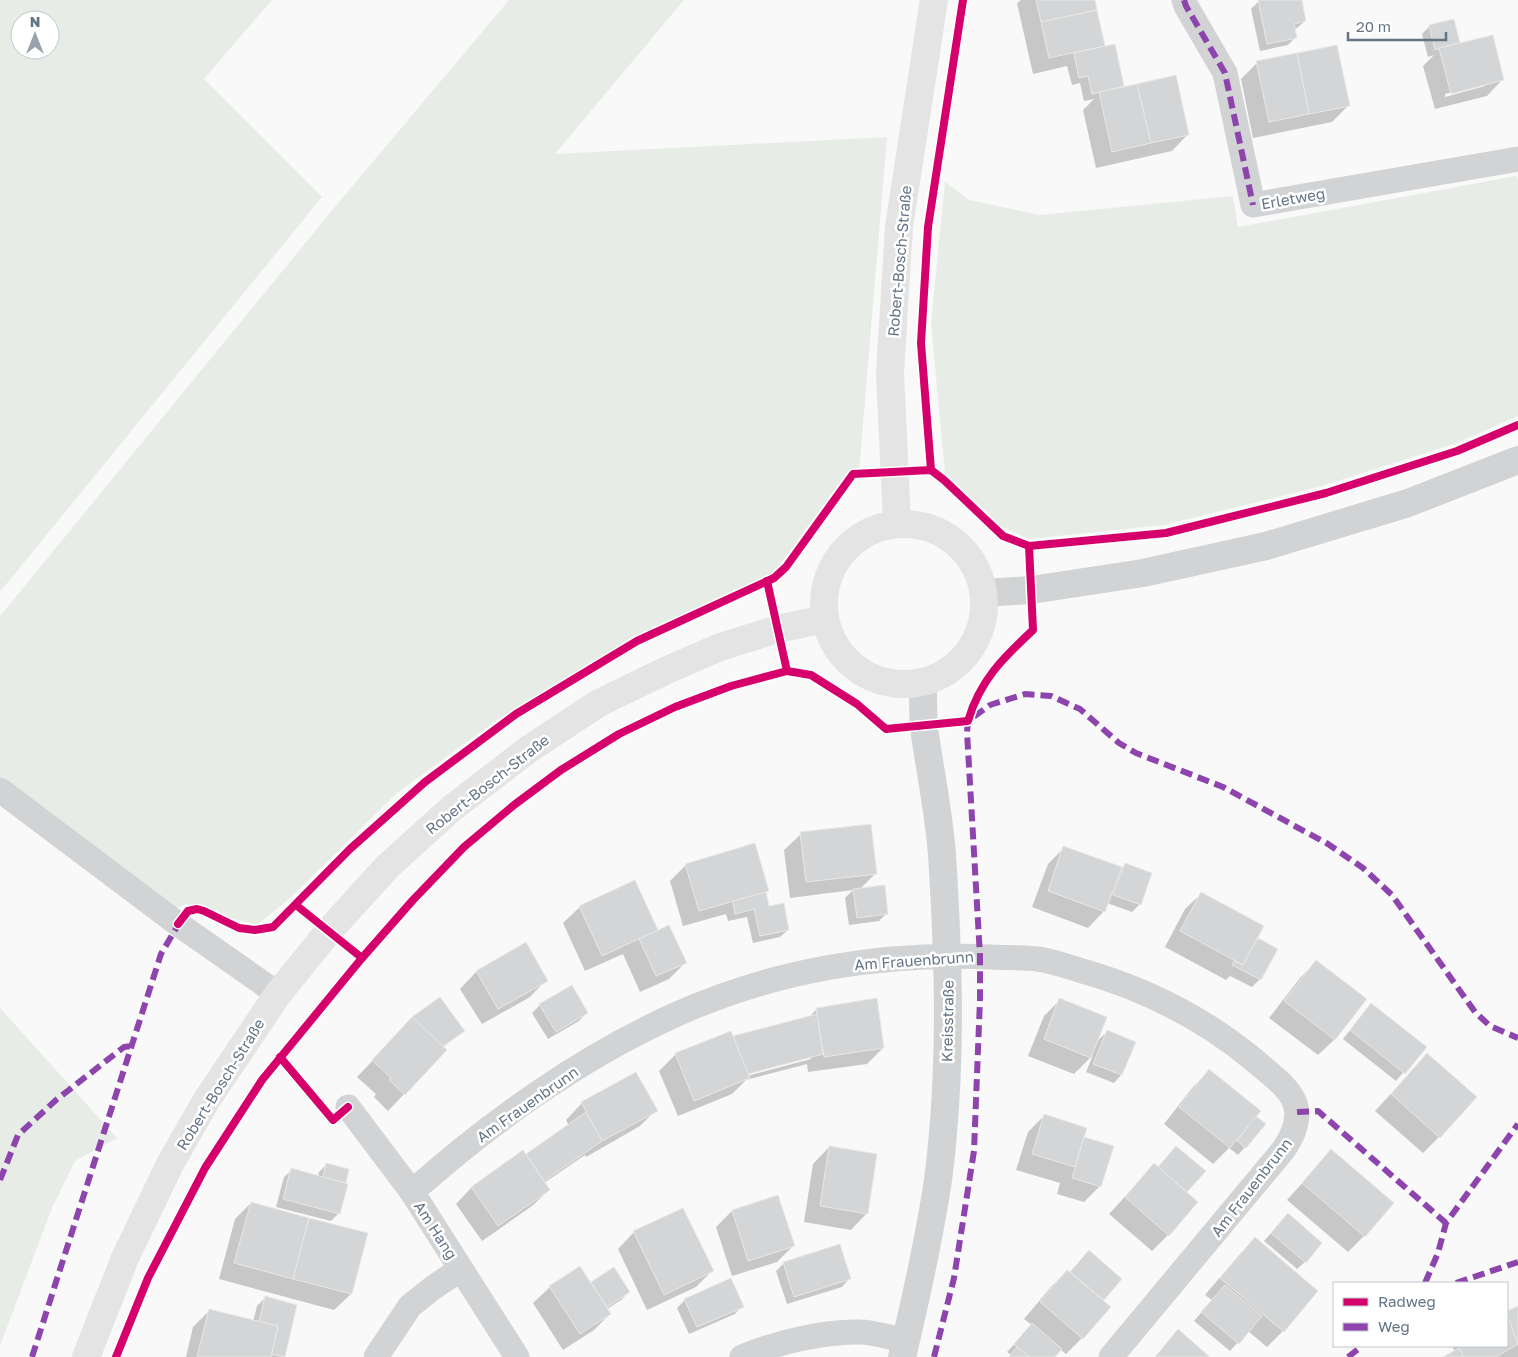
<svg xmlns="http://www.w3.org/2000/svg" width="1518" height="1357" font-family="'Golos Text',sans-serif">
<rect width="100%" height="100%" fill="#f9f9f9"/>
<!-- green -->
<g fill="#e8ece7" fill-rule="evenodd">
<path d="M0 0H272L204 79 322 197 0 592ZM20 20H50V50H20Z"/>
<polygon points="509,0 684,0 555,154 887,137 859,472 846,474 768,581 597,661 497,720 397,793 290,898 257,925 225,917 186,904 167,912 0,785 0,616 334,208"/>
<polygon points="1516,176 1518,180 1518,416 1457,443 1319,487 1164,525 1029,539 1002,527 945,473 931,323 945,182 969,200 1040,215 1233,196 1238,227"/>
<polygon points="0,1008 117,1138 75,1161 52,1208 0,1346"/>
</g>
<!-- shadow -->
<g fill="#0003" fill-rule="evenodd">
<polygon points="1021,0 1093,0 1104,47 1123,86 1120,89 1188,134 1172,151 1096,168 1083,110 1094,99 1084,101 1080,83 1072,85 1067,66 1033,74 1017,3"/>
<polygon points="1264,0 1301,0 1305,21 1297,28 1294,29 1296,37 1288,45 1260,51 1251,9 1259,1"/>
<path d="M1430 26 1459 43 1503 79 1487 96 1435 109 1423 66 1434 55 1428 57 1422 34ZM1485 83V86L1445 97V94Z"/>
<polygon points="1257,63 1348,106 1332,122 1253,138 1241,79"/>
<polygon points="801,834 876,873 860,889 887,913 879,921 849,925 845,898 853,890 790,898 784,850"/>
<polygon points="1064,848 1121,869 1125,865 1140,904 1132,912 1107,903 1104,911 1088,928 1032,907 1048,864"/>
<polygon points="686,865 768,890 765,893 768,908 788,930 780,937 753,943 747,917 728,921 726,914 683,926 670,881"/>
<polygon points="634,882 657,932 685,963 669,979 640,992 623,954 585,971 563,923 580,907"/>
<polygon points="1202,893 1254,944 1258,940 1260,979 1252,987 1230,976 1226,980 1165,947 1185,909"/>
<polygon points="525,944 546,980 530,997 482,1024 460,989 476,972"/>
<polygon points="1316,962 1335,1039 1318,1055 1269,1018 1300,978"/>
<polygon points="440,999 464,1031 443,1047 446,1050 388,1111 374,1097 376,1094 357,1077 413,1018"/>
<polygon points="1060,1000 1096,1042 1107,1032 1121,1075 1114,1083 1086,1072 1093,1055 1074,1074 1028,1056 1044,1016"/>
<polygon points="1371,1004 1425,1047 1396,1081 1343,1039"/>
<polygon points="540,1005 586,1013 579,1021 548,1039 532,1013"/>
<path d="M817 1009 883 1048 867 1064 808 1072 807 1064 746 1080 732 1094 678 1116 659 1071 676 1054 730 1032 732 1038 808 1018ZM810 1057 811 1059 747 1076V1073Z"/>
<polygon points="1427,1055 1439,1137 1423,1153 1375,1111"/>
<polygon points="1209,1071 1254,1117 1245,1147 1238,1155 1229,1148 1213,1164 1164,1124 1193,1087"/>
<polygon points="636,1073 656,1110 640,1126 586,1157 585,1155 544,1183 549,1190 532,1206 482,1241 456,1204 472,1187 525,1156 569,1126 566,1120 582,1103"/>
<polygon points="1044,1116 1083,1138 1100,1186 1084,1202 1057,1194 1060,1183 1016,1170 1028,1132"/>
<polygon points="829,1147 867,1213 851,1230 804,1222 813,1164"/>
<polygon points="1332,1150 1364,1236 1348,1252 1287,1200"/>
<polygon points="327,1164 348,1170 339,1213 331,1221 276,1207 284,1177 292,1170 318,1177 319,1172"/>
<polygon points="1154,1165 1157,1168 1204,1172 1185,1193 1168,1235 1152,1251 1109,1214"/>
<polygon points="251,1203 366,1234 351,1294 334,1310 219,1279 235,1219"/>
<polygon points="732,1211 794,1245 777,1262 732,1276 716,1227"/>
<polygon points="1280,1223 1305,1262 1297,1269 1264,1241"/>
<polygon points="634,1232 712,1271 696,1287 647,1310 618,1249"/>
<polygon points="1255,1239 1283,1331 1267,1347 1248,1331 1230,1351 1194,1321 1212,1300 1205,1295 1239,1255"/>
<polygon points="1081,1260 1121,1279 1102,1301 1082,1338 1066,1354 1060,1349 1054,1357 1009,1357 1011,1355 1007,1352 1032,1325 1024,1319 1051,1287 1067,1271 1070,1273"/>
<polygon points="784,1263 849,1279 842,1287 787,1304 776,1271"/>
<polygon points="580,1268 590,1284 614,1269 629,1292 621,1300 607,1309 610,1314 594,1330 563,1350 533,1303 550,1287"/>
<polygon points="265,1298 296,1305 283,1357 186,1357 193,1327 209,1311 253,1322 257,1306"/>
<polygon points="685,1300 742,1306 735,1314 689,1334 677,1308"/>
<polygon points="1518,1308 1518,1357 1446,1357 1455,1352 1452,1346 1507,1346 1507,1312"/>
</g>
<!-- building -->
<g fill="#d4d5d6" stroke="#e8e8e8">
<polygon points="1036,0 1095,0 1097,10 1041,22"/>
<polygon points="1258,0 1302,0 1306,21 1294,24 1297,38 1267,44"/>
<polygon points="1097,10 1105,46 1049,58 1041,22"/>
<polygon points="1454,19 1460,43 1435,50 1429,25"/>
<polygon points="1493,35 1504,80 1451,94 1439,48"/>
<polygon points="1115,44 1124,86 1092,94 1088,76 1079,78 1074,53"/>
<polygon points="1337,45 1350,106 1309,114 1297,53"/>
<polygon points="1297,53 1309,114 1269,122 1256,61"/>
<polygon points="1176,75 1189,135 1151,143 1137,84"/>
<polygon points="1137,84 1151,143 1112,152 1099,92"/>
<polygon points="871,824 877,874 806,882 800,832"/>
<polygon points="755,843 769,891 699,911 685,864"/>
<polygon points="1063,846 1122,867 1105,912 1048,891"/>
<polygon points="1125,863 1152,873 1141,905 1113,895"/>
<polygon points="635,880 658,930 602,956 579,906"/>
<polygon points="885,885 888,914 857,918 853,889"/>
<polygon points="766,892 769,906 784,903 789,930 760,936 754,909 735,914 733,901"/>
<polygon points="1201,892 1264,926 1243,965 1180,931"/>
<polygon points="669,925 687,963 656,976 639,939"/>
<polygon points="1258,938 1278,949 1261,980 1232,965 1234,961 1243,965"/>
<polygon points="526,942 548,981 498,1009 476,971"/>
<polygon points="1316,960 1367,999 1335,1040 1284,1001"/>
<polygon points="572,985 588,1013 556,1032 539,1004"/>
<polygon points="440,997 465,1031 443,1046 412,1017"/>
<polygon points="877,998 884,1048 824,1057 816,1008"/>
<polygon points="1059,998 1107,1017 1091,1058 1044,1039"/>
<polygon points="1371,1003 1427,1047 1405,1074 1350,1030"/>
<polygon points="817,1014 823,1054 748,1074 733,1036"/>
<polygon points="412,1017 447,1050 405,1095 389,1080 391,1078 372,1060"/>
<polygon points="1107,1030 1136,1042 1122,1075 1093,1064"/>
<polygon points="731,1031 750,1078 694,1101 675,1053"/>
<polygon points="1427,1053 1477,1097 1440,1138 1391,1094"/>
<polygon points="1209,1069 1261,1111 1230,1148 1179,1107"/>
<polygon points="636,1072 658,1111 602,1141 581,1102"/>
<polygon points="586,1112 602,1141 544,1181 526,1154"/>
<polygon points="1044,1114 1087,1128 1075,1167 1032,1154"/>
<polygon points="1256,1116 1266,1124 1246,1148 1237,1141"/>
<polygon points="1084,1137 1114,1146 1101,1187 1072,1178"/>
<polygon points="829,1146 877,1154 868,1214 820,1206"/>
<polygon points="1176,1146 1206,1171 1187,1192 1158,1167"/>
<polygon points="1331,1149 1394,1203 1365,1237 1302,1183"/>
<polygon points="523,1150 550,1190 498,1226 471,1187"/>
<polygon points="326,1163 349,1169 346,1183 323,1177"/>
<polygon points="1154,1163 1198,1202 1169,1236 1125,1197"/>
<polygon points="291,1168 348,1184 340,1214 283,1199"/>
<polygon points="778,1195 795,1246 748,1261 732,1210"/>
<polygon points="251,1202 309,1218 293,1279 234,1263"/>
<polygon points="683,1208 714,1271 664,1295 633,1231"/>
<polygon points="1288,1213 1322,1243 1306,1263 1271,1233"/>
<polygon points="309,1218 368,1233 352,1294 293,1279"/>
<polygon points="1255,1237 1318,1291 1284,1332 1220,1278"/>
<polygon points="840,1244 851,1279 794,1297 783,1262"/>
<polygon points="1089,1250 1122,1279 1104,1300 1070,1272"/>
<polygon points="580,1266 611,1314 580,1334 549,1286"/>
<polygon points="614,1267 630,1292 607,1307 591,1282"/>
<polygon points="1067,1270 1111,1307 1083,1339 1040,1302"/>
<polygon points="731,1278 744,1307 697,1327 684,1299"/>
<polygon points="1225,1285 1262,1316 1239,1344 1201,1312"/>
<polygon points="265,1296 297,1305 285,1357 271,1354 278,1326 259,1322"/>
<polygon points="1518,1306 1518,1345 1507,1315 1507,1311"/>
<polygon points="209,1309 278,1326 271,1357 197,1357"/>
<polygon points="1507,1315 1518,1344 1496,1357 1464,1357 1459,1348 1462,1346 1507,1346"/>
<polygon points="1032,1323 1062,1349 1055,1357 1029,1357 1014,1344"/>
<polygon points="1178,1329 1210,1357 1155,1357"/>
<polygon points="1017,1347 1029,1357 1009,1357"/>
<polygon points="1459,1348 1464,1357 1443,1357"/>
</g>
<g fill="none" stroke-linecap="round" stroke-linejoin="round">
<!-- minor -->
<g stroke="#d2d3d4" stroke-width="25">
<polyline points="1184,0 1186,6 1225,73 1253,205 1518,159"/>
<polyline points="0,790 178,924 278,994"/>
<polyline points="348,1107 412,1192 517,1357"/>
<path d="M412 1192C488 1124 581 1057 675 1015 774 970 884 952 991 957 1007 958 1023 957 1038 959 1052 961 1066 966 1079 970 1144 988 1202 1017 1254 1060 1287 1088 1314 1104 1284 1149L1111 1357"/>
<polyline points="376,1357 410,1306 434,1287 461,1269"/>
<path d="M742 1357C775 1343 824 1331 860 1332 874 1332 891 1338 906 1341"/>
</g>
<!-- tertiary -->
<g stroke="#d2d3d4" stroke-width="28">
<polyline points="984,593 1031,590 1143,573 1266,546 1408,503 1518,460"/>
<path d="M902 1357C916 1298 929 1240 938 1180 952 1072 949 963 942 855 939 813 930 771 924 728 923 713 923 698 923 683"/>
</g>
<!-- secondary -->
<g stroke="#e4e4e5" stroke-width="28">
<polyline points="897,523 890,373 899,227 934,0"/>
<circle cx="904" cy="604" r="80"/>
<polyline points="86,1357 125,1258 170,1164 206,1101 278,994 328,932 387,867 451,809 529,749 599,703 667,670 720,647 778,629 824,619"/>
</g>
<!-- quiet -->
<g stroke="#8e44ad" stroke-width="6" stroke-dasharray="12 6" stroke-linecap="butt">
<polyline points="1184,0 1186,6 1225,73 1253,205"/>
<polyline points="1297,1112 1318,1111 1446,1223"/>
<polyline points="0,1180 18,1135 56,1100 124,1047 131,1046"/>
<polyline points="1425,1283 1438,1253 1446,1223 1518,1124"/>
<polyline points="1456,1283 1518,1262"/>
<polyline points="32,1357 161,954 181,920"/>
<polyline points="934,1357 954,1278 974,1151 980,999 980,956 967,732 968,721 990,705 1025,694 1051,696 1080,709 1119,743 1136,753 1223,787 1328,844 1363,868 1392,895 1475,1012 1490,1026 1518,1038"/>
<polyline points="1348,1357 1362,1346"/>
</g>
<!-- cycleway casing -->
<g stroke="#fff" stroke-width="11">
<g id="cycleway">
<polyline points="931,470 921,343 928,227 963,0"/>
<polyline points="1029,546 1166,533 1326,493 1457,451 1518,425"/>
<polyline points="767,581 787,671"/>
<polyline points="296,905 362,958"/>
<polyline points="280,1057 333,1120 348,1107"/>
<path d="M116 1357 148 1278 205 1168 262 1080 362 958 413 900 464 847 514 805 561 770 619 734 675 707 731 686 787 671 811 675 857 704 886 729 968 721C980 680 1003 658 1033 630L1029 546 1003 536 944 480 931 470 853 474 786 567 774 578 637 641 516 714 425 782 350 849 273 927 255 930 239 928 204 911 197 909 188 911 178 924"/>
</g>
</g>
<!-- cycleway -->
<use href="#cycleway" stroke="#d6006c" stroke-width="8"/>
</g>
<g text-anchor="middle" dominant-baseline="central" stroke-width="5" stroke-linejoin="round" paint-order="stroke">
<!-- street labels -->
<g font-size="15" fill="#637485" stroke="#fff">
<text transform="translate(1293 198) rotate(-10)">Erletweg</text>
<text transform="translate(899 261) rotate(-85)">Robert-Bosch-Straße</text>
<text transform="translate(487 784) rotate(-38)">Robert-Bosch-Straße</text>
<text transform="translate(914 960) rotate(-4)">Am Frauenbrunn</text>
<text transform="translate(947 1021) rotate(-89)">Kreisstraße</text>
<text transform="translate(220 1084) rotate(-58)">Robert-Bosch-Straße</text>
<text transform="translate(527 1104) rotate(-35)">Am Frauenbrunn</text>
<text transform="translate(1251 1187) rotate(-52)">Am Frauenbrunn</text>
<text transform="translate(436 1230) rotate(57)">Am Hang</text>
</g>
</g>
<!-- legend -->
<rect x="1333" y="1282" width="175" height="65" fill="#ffffff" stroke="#c1c7ce"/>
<rect x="1343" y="1298" width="25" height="8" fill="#d6006c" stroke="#c1c7ce"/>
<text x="1378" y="1307" font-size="15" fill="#637485">Radweg</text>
<rect x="1343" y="1323" width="25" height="8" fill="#8e44ad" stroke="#c1c7ce"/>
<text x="1378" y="1332" font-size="15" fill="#637485">Weg</text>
<!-- north arrow -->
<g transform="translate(35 35)"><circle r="24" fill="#ffffff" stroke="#c1c7ce"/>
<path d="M0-4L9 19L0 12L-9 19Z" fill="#98a3ae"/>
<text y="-8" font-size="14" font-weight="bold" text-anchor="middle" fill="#637485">N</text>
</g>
<!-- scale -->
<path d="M1348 32v8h98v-8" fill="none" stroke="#637485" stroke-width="2.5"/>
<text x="1356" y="32" font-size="15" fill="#637485" stroke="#ffffff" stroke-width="4" paint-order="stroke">20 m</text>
</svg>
